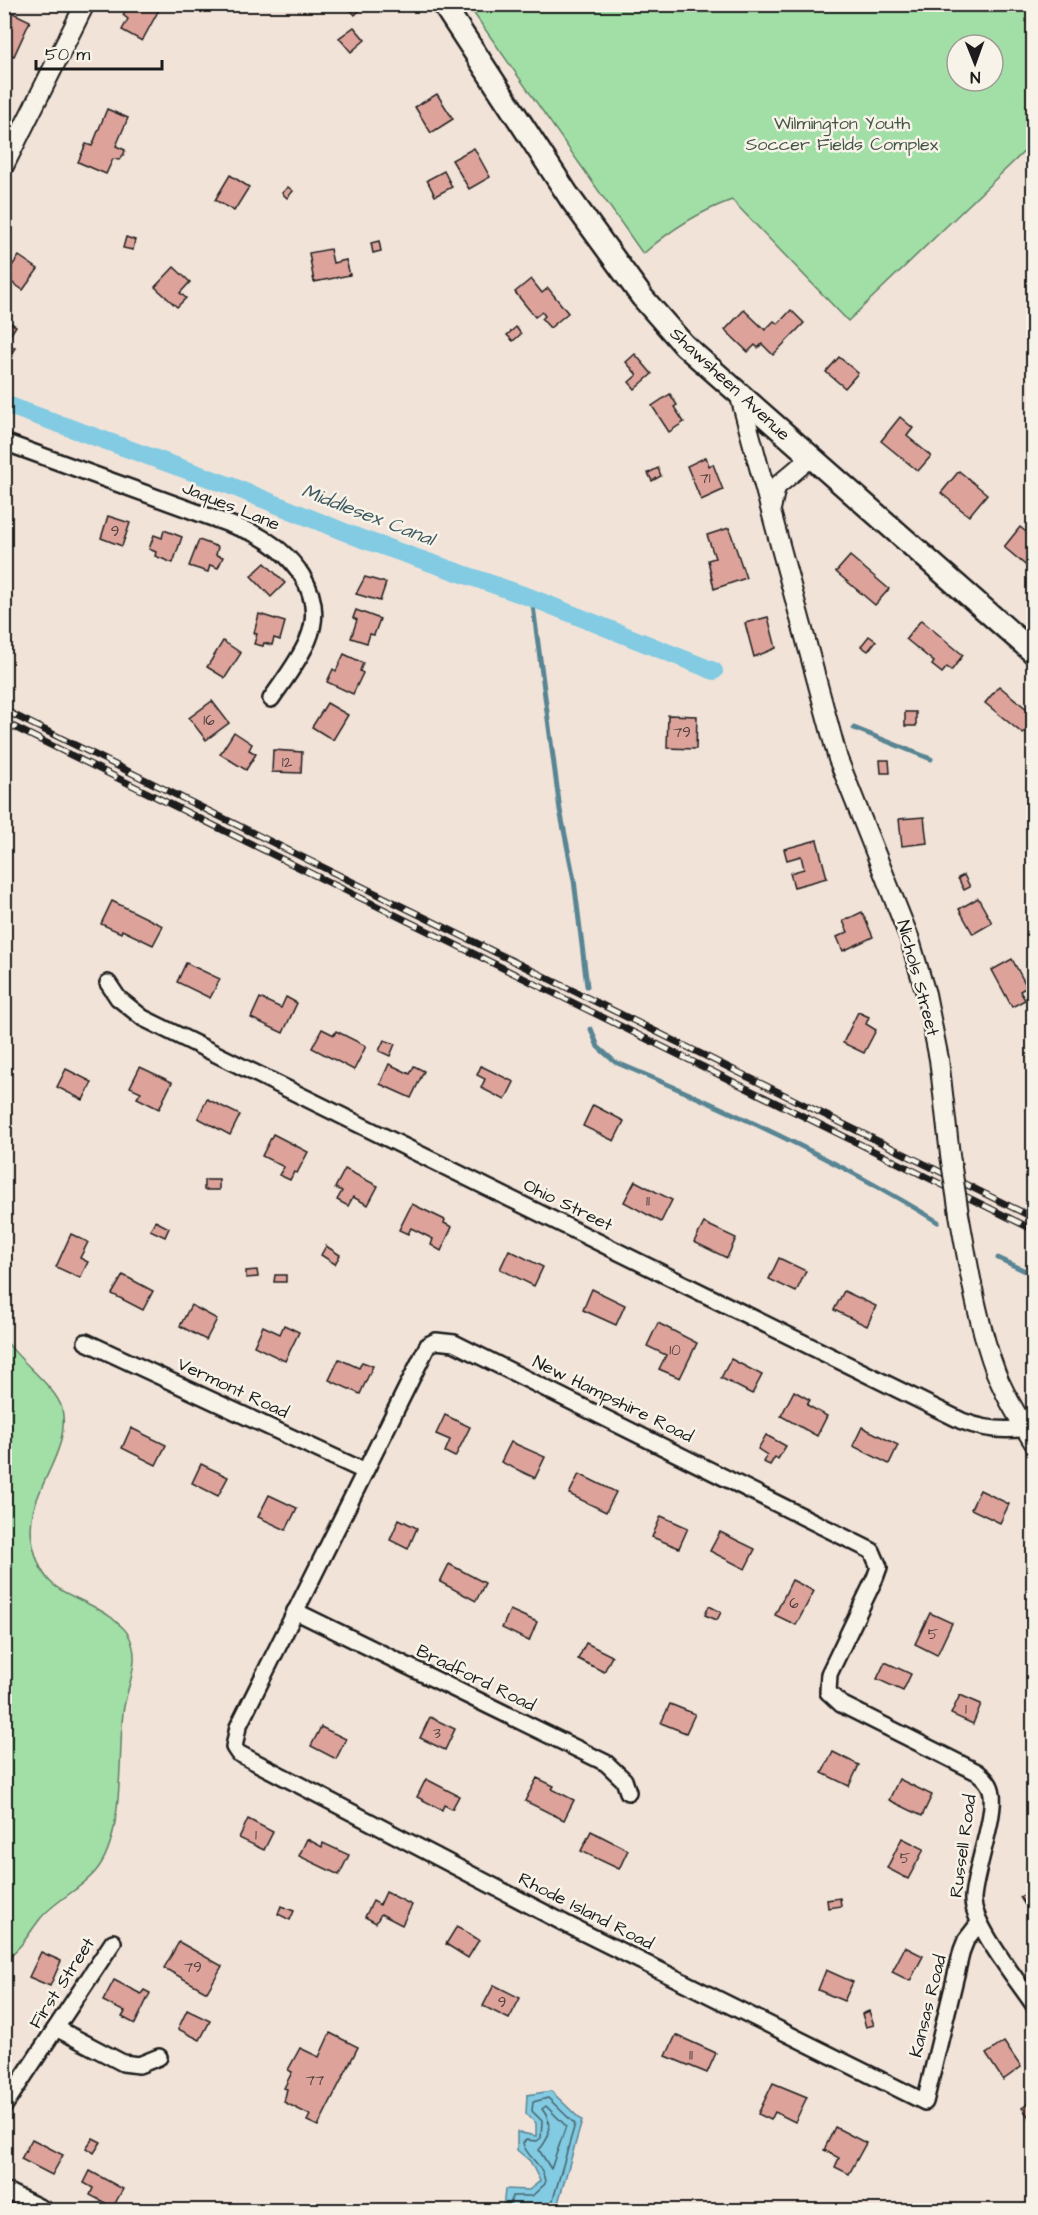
<svg xmlns="http://www.w3.org/2000/svg" width="1038" height="2215" font-family="'Architects Daughter',sans-serif">
<rect width="100%" height="100%" fill="#f2e3d9"/>
<filter id="ink" filterUnits="userSpaceOnUse"><feTurbulence type="fractalNoise" baseFrequency=".0167" numOctaves="2"/><feDisplacementMap in="SourceGraphic" scale="12" xChannelSelector="R" yChannelSelector="G"/><feConvolveMatrix kernelMatrix="1 2 1 2 8 2 1 2 1" color-interpolation-filters="sRGB"/></filter>
<g filter="url(#ink)">
<!-- green -->
<g fill="#a1dfa7" stroke="#5e7e62" stroke-width="1.5" fill-rule="evenodd">
<path d="M468 5H1033V143L848 321 732 200C698 212 670 230 643 254ZM957 45H993V81H957Z"/>
<path d="M5 1339C17 1360 57 1387 62 1409 72 1455 24 1493 32 1540 43 1600 73 1589 112 1618 117 1623 124 1627 128 1634 143 1661 126 1686 123 1713 118 1755 125 1839 95 1872 80 1890 54 1901 40 1919 26 1937 24 1945 5 1960Z"/>
</g>
<!-- water -->
<polygon fill="#82cbe2" stroke="#598593" stroke-width="1.5" points="551,2091 582,2121 556,2210 503,2210 505,2189 529,2190 540,2181 530,2161 517,2150 517,2132 536,2136 536,2123 526,2114 527,2095"/>
<g fill="none" stroke-linecap="round" stroke-linejoin="round">
<!-- shore -->
<g stroke="#45626b" stroke-width="1.5">
<path d="M546 2106 566 2126 551 2169 539 2150C550 2138 554 2124 542 2109Z"/>
<path d="M509 2210 512 2196H532L545 2184C545 2165 525 2156 523 2143L526 2140 537 2141 541 2138 542 2121 532 2111 533 2102 548 2098 575 2124 550 2210"/>
</g>
<!-- stream -->
<g stroke="#598593" stroke-width="5">
<polyline points="532,598 560,810 574,880 587,986"/>
<polyline points="854,728 931,759"/>
<path d="M591 1029 598 1047 615 1062C725 1108 836 1159 938 1222"/>
<polyline points="998,1258 1034,1275"/>
</g>
<!-- canal -->
<polyline stroke="#82cbe2" stroke-width="18" points="4,404 231,486 362,539 532,598 714,671"/>
</g>
<!-- building -->
<g fill="#dda39b" stroke="#1c1c1c" stroke-width="1.5">
<polygon points="129,4 162,4 142,41 122,30 128,19 123,15"/>
<polygon points="345,4 366,4 355,15"/>
<polygon points="11,12 30,21 14,56 4,52 4,19 7,20"/>
<polygon points="354,27 365,40 351,52 339,38"/>
<polygon points="437,94 453,119 431,133 415,107"/>
<polygon points="107,109 128,118 116,146 125,150 124,154 119,160 113,159 106,174 78,162 86,144 92,146"/>
<polygon points="474,148 490,177 469,189 452,160"/>
<polygon points="444,171 452,187 435,196 427,180"/>
<polygon points="230,175 249,187 234,211 215,200"/>
<polygon points="288,187 293,191 287,198 282,193"/>
<polygon points="126,237 135,240 133,250 123,248"/>
<polygon points="379,241 381,251 373,253 371,243"/>
<polygon points="330,249 333,263 346,260 350,275 314,282 309,253"/>
<polygon points="19,256 38,269 23,290 4,277"/>
<polygon points="174,267 190,282 180,293 186,298 177,307 155,287"/>
<polygon points="531,279 542,293 548,288 568,313 550,328 542,319 545,316 542,312 535,317 515,292"/>
<polygon points="744,310 765,330 774,321 778,324 791,310 804,323 773,355 762,344 758,348 755,345 748,352 725,330"/>
<polygon points="4,319 16,326 6,342 15,348 9,357 4,355"/>
<polygon points="516,327 521,334 513,341 507,335"/>
<polygon points="635,354 652,374 635,389 629,382 637,375 626,362"/>
<polygon points="839,357 858,373 845,388 826,372"/>
<polygon points="670,394 677,405 674,407 684,422 669,432 652,406"/>
<polygon points="900,417 913,428 907,436 931,456 918,471 881,441"/>
<polygon points="706,457 709,466 713,464 723,490 701,500 687,466"/>
<polygon points="658,468 661,476 652,481 648,473"/>
<polygon points="959,471 987,494 969,516 941,493"/>
<polygon points="108,516 130,523 122,546 101,538"/>
<polygon points="1020,527 1034,538 1034,565 1030,569 1004,547"/>
<polygon points="729,528 746,578 714,589 708,560 715,558 707,535"/>
<polygon points="164,530 182,537 173,563 155,556 156,552 149,549 154,535 162,538"/>
<polygon points="199,540 218,547 216,555 223,557 218,568 210,565 208,572 189,566"/>
<polygon points="850,556 889,589 875,605 836,572"/>
<polygon points="265,563 285,583 271,597 251,576"/>
<polygon points="365,577 386,583 380,601 356,594"/>
<polygon points="356,610 380,619 374,635 370,634 367,643 351,638 357,620 353,618"/>
<polygon points="259,614 285,622 280,640 274,638 272,645 264,643 263,646 254,644 257,634 254,633"/>
<polygon points="768,617 776,648 754,657 745,623"/>
<polygon points="921,620 963,655 951,671 947,667 942,673 932,665 934,662 906,639"/>
<polygon points="869,636 876,641 868,651 861,646"/>
<polygon points="223,641 241,653 225,678 207,667"/>
<polygon points="344,654 363,663 360,671 363,673 353,694 327,682 333,669 336,671"/>
<polygon points="999,686 1034,715 1034,722 1023,734 985,703"/>
<polygon points="212,701 229,723 206,740 189,718"/>
<polygon points="327,703 348,715 333,740 312,727"/>
<rect x="905" y="712" width="11" height="14"/>
<polygon points="668,715 697,716 696,749 667,748"/>
<polygon points="234,732 252,744 249,750 256,754 246,770 220,754"/>
<polygon points="273,750 302,752 301,773 272,772"/>
<polygon points="880,760 889,760 890,773 881,773"/>
<polygon points="924,817 927,843 902,846 899,819"/>
<polygon points="817,840 827,878 794,887 790,873 804,869 801,856 787,860 784,849"/>
<polygon points="964,875 970,887 964,890 958,878"/>
<polygon points="978,898 992,923 973,934 959,909"/>
<polygon points="112,901 163,926 153,945 122,930 121,933 101,924"/>
<polygon points="862,912 873,937 843,951 837,937 848,932 843,921"/>
<polygon points="1012,959 1027,987 1020,991 1025,1000 1012,1007 992,970"/>
<polygon points="186,963 220,979 210,998 177,982"/>
<polygon points="286,997 297,1003 283,1033 251,1018 260,998 281,1008"/>
<polygon points="858,1012 869,1017 866,1024 876,1030 864,1053 843,1043"/>
<polygon points="322,1029 334,1035 336,1031 366,1046 354,1070 312,1048"/>
<polygon points="384,1040 395,1044 390,1056 379,1051"/>
<polygon points="389,1064 410,1074 414,1066 424,1071 411,1098 380,1084"/>
<polygon points="481,1066 514,1082 505,1100 481,1088 485,1079 477,1075"/>
<polygon points="140,1067 172,1082 159,1109 137,1098 141,1092 130,1087"/>
<polygon points="66,1069 92,1082 83,1100 57,1087"/>
<polygon points="207,1099 240,1115 230,1135 198,1118"/>
<polygon points="593,1105 624,1121 614,1141 583,1126"/>
<polygon points="273,1134 308,1152 297,1173 294,1172 290,1180 279,1175 284,1167 262,1156"/>
<polygon points="345,1169 378,1186 368,1205 353,1197 348,1206 337,1200 342,1191 335,1188"/>
<rect x="204" y="1180" width="15" height="10"/>
<polygon points="635,1181 672,1200 661,1222 624,1202"/>
<polygon points="412,1204 445,1220 444,1223 452,1227 441,1251 431,1245 433,1239 411,1228 408,1234 399,1230"/>
<polygon points="155,1221 169,1228 165,1237 150,1230"/>
<polygon points="704,1223 736,1238 727,1258 694,1242"/>
<polygon points="71,1234 88,1242 80,1258 88,1262 80,1278 56,1267"/>
<polygon points="326,1246 340,1255 335,1264 321,1255"/>
<polygon points="509,1250 543,1267 534,1286 500,1269"/>
<polygon points="779,1258 806,1271 796,1292 769,1279"/>
<polygon points="257,1270 258,1277 246,1278 246,1271"/>
<polygon points="123,1275 153,1291 143,1310 112,1294"/>
<polygon points="275,1275 286,1275 286,1282 274,1282"/>
<polygon points="592,1289 625,1305 616,1325 583,1310"/>
<polygon points="844,1291 876,1306 867,1326 834,1310"/>
<polygon points="191,1305 217,1319 206,1340 180,1326"/>
<polygon points="658,1323 697,1343 680,1378 659,1369 666,1355 647,1346"/>
<polygon points="284,1325 299,1332 285,1361 254,1346 263,1326 280,1334"/>
<polygon points="339,1359 359,1368 362,1362 373,1366 360,1394 329,1380"/>
<polygon points="731,1359 762,1375 752,1394 721,1378"/>
<polygon points="794,1391 810,1400 807,1405 827,1416 817,1436 781,1416"/>
<polygon points="445,1415 470,1427 455,1457 445,1452 450,1440 436,1434"/>
<polygon points="862,1427 898,1445 889,1464 853,1446"/>
<polygon points="131,1428 166,1445 156,1465 122,1448"/>
<polygon points="766,1435 786,1446 778,1459 775,1457 770,1465 763,1462 767,1455 758,1449"/>
<polygon points="511,1442 545,1457 535,1478 501,1462"/>
<polygon points="201,1464 228,1477 218,1496 192,1483"/>
<polygon points="579,1474 616,1492 606,1512 569,1494"/>
<polygon points="980,1490 1009,1504 1000,1523 971,1509"/>
<polygon points="269,1495 297,1508 286,1530 258,1517"/>
<polygon points="661,1516 688,1528 679,1548 652,1537"/>
<polygon points="399,1519 417,1528 408,1549 390,1540"/>
<polygon points="720,1532 755,1549 745,1569 710,1551"/>
<polygon points="449,1564 485,1583 476,1601 440,1582"/>
<polygon points="792,1580 814,1591 796,1625 775,1615"/>
<polygon points="709,1606 721,1612 717,1620 705,1615"/>
<polygon points="510,1610 537,1622 529,1641 502,1628"/>
<polygon points="930,1613 952,1623 937,1655 915,1644"/>
<polygon points="586,1643 612,1656 604,1672 578,1659"/>
<polygon points="885,1662 911,1674 903,1691 877,1679"/>
<polygon points="960,1695 981,1704 973,1724 951,1714"/>
<polygon points="670,1704 695,1714 686,1733 661,1723"/>
<polygon points="430,1717 455,1729 445,1750 420,1738"/>
<polygon points="321,1727 346,1739 336,1759 311,1746"/>
<polygon points="833,1752 859,1765 849,1786 822,1773"/>
<polygon points="537,1778 554,1786 552,1789 574,1800 564,1820 525,1801"/>
<polygon points="426,1779 459,1796 452,1809 444,1805 442,1810 417,1797"/>
<polygon points="899,1779 932,1795 922,1816 889,1800"/>
<polygon points="248,1819 273,1832 264,1850 239,1838"/>
<polygon points="591,1831 628,1850 619,1869 581,1851"/>
<polygon points="902,1838 924,1849 908,1879 887,1868"/>
<polygon points="307,1839 322,1847 323,1843 349,1855 339,1875 299,1856"/>
<polygon points="1034,1889 1034,1920 1020,1897"/>
<polygon points="386,1892 412,1905 402,1925 381,1914 376,1923 365,1917 373,1901 380,1905"/>
<polygon points="840,1898 841,1906 828,1908 827,1900"/>
<polygon points="281,1906 294,1911 290,1920 278,1914"/>
<polygon points="457,1926 479,1940 468,1958 446,1944"/>
<polygon points="179,1942 222,1966 207,1992 164,1968"/>
<polygon points="905,1947 923,1956 910,1981 892,1972"/>
<polygon points="41,1952 61,1961 50,1986 29,1977"/>
<polygon points="826,1970 853,1982 844,2001 818,1990"/>
<polygon points="114,1980 141,1994 144,1990 150,1993 135,2024 122,2017 125,2012 103,2001"/>
<polygon points="494,1985 520,1998 509,2019 483,2006"/>
<polygon points="187,2010 210,2021 200,2040 178,2029"/>
<polygon points="869,2011 874,2025 866,2027 862,2014"/>
<polygon points="330,2033 358,2047 318,2126 307,2121 310,2115 284,2102 287,2089 284,2088 292,2072 288,2070 300,2048 319,2057"/>
<polygon points="676,2035 716,2053 707,2073 666,2056"/>
<polygon points="1004,2042 1021,2067 1003,2080 986,2054"/>
<polygon points="773,2083 807,2097 795,2122 775,2112 771,2120 758,2114"/>
<polygon points="1034,2100 1034,2124 1022,2108"/>
<polygon points="835,2127 866,2143 849,2174 835,2167 839,2158 824,2150"/>
<polygon points="93,2138 101,2142 94,2153 86,2148"/>
<polygon points="32,2139 63,2155 52,2175 21,2159"/>
<polygon points="90,2171 123,2189 113,2207 90,2195 93,2188 84,2183"/>
</g>
<g fill="none" stroke-linecap="round" stroke-linejoin="round">
<!-- minor casing -->
<g stroke="#1c1c1c" stroke-width="20">
<g id="minor">
<path d="M4 442 251 532C290 550 328 593 308 640 299 661 284 680 271 699"/>
<path d="M108 983 118 998 143 1018 962 1421C983 1429 1002 1432 1025 1428"/>
<polyline points="86,1342 364,1471"/>
<polyline points="295,1611 606,1763 624,1780 628,1792"/>
<path d="M979 1923 966 1940 962 1950 925 2102 566 1924 238 1753 234 1747 238 1727 428 1345 436 1341 454 1343 872 1551 879 1567 875 1578 829 1674 828 1692 841 1704 977 1772C985 1778 991 1784 992 1794 995 1819 975 1870 973 1898 971 1923 1018 1981 1034 2005"/>
<polyline points="56,2028 123,2063 139,2065 159,2057"/>
<polyline points="4,2106 113,1942"/>
<polyline points="4,2190 45,2210"/>
</g>
</g>
<!-- tertiary casing -->
<g stroke="#1c1c1c" stroke-width="22">
<g id="tertiary">
<polyline points="4,166 85,4"/>
<polyline points="740,397 838,759 909,937 926,994 939,1059 950,1155"/>
<polyline points="771,509 776,487 810,458"/>
<path d="M959 1214C969 1268 977 1322 996 1373 1006 1398 1020 1420 1034 1443"/>
</g>
</g>
<!-- secondary casing -->
<g stroke="#1c1c1c" stroke-width="26">
<polyline id="secondary" points="443,4 570,198 642,297 684,345 1034,653"/>
</g>
<!-- minor -->
<use href="#minor" stroke="#f7f3e8" stroke-width="15"/>
<!-- tertiary -->
<use href="#tertiary" stroke="#f7f3e8" stroke-width="18"/>
<!-- secondary -->
<use href="#secondary" stroke="#f7f3e8" stroke-width="21"/>
<!-- rail casing -->
<g stroke="#1c1c1c" stroke-width="7">
<g id="rail">
<polyline points="4,710 1034,1218"/>
<polyline points="4,722 1034,1230"/>
</g>
</g>
<!-- rail -->
<use href="#rail" stroke="#f7f3e8" stroke-width="4.5" stroke-dasharray="14" stroke-linecap="butt"/>
<!-- tertiary-bridge casing -->
<g stroke="#1c1c1c" stroke-width="22" stroke-linecap="butt">
<polyline id="tertiary-bridge" points="950,1155 959,1214"/>
</g>
<!-- tertiary-bridge -->
<use href="#tertiary-bridge" stroke="#f7f3e8" stroke-width="18"/>
</g>
</g>
<g text-anchor="middle" dominant-baseline="central" stroke-width="5" stroke-linejoin="round" paint-order="stroke">
<!-- number labels -->
<g font-size="15" fill="#4c3e3c">
<text x="705" y="478">71</text>
<text x="115" y="531">9</text>
<text x="209" y="720">16</text>
<text x="682" y="732">79</text>
<text x="287" y="762">12</text>
<text x="648" y="1201">11</text>
<text x="675" y="1350">10</text>
<text x="794" y="1603">6</text>
<text x="933" y="1634">5</text>
<text x="966" y="1709">1</text>
<text x="437" y="1733">3</text>
<text x="256" y="1835">1</text>
<text x="905" y="1858">5</text>
<text x="193" y="1967">79</text>
<text x="502" y="2002">9</text>
<text x="691" y="2055">11</text>
<text x="315" y="2080">77</text>
</g>
<!-- park labels -->
<g font-size="18" fill="#445646" stroke="#f7f3e8">
<text x="842" y="123">Wilmington Youth<tspan x="842" dy="21">Soccer Fields Complex</tspan></text>
</g>
<!-- street labels -->
<g font-size="18" fill="#1c1c1c" stroke="#f7f3e8">
<text transform="translate(730 384) rotate(43)">Shawsheen Avenue</text>
<text transform="translate(231 506) rotate(22)">Jaques Lane</text>
<text transform="translate(918 978) rotate(75)">Nichols Street</text>
<text transform="translate(568 1205) rotate(26)">Ohio Street</text>
<text transform="translate(233 1388) rotate(25)">Vermont Road</text>
<text transform="translate(613 1399) rotate(26)">New Hampshire Road</text>
<text transform="translate(476 1678) rotate(26)">Bradford Road</text>
<text transform="translate(963 1846) rotate(-82)">Russell Road</text>
<text transform="translate(586 1911) rotate(27)">Rhode Island Road</text>
<text transform="translate(62 1983) rotate(-57)">First Street</text>
<text transform="translate(928 2006) rotate(-76)">Kansas Road</text>
</g>
<!-- water labels -->
<g font-size="20" font-style="italic" fill="#405961" stroke="#f7f3e8">
<text transform="translate(368 515) rotate(21)">Middlesex Canal</text>
</g>
</g>
<!-- margin -->
<rect width="1038" height="2215" fill="none" stroke="#f7f3e8" stroke-width="24"/>
<rect x="12" y="12" width="1014" height="2191" fill="none" stroke="#1c1c1c" stroke-width="2" filter="url(#ink)"/>
<!-- north arrow -->
<g transform="translate(975 63) rotate(179)"><circle r="28" fill="#f7f3e8" stroke="#9f9d96" stroke-width="1.5"/>
<path d="M0-4.5L10 22L0 15L-10 22Z" fill="#1c1c1c"/>
<text y="-9" font-size="16" font-weight="bold" text-anchor="middle" fill="#1c1c1c">N</text>
</g>
<!-- scale -->
<path d="M36 60v9h126v-9" fill="none" stroke="#1c1c1c" stroke-width="3"/>
<text x="45" y="60" font-size="18" fill="#1c1c1c" stroke="#f7f3e8" stroke-width="4.5" paint-order="stroke">50 m</text>
</svg>
